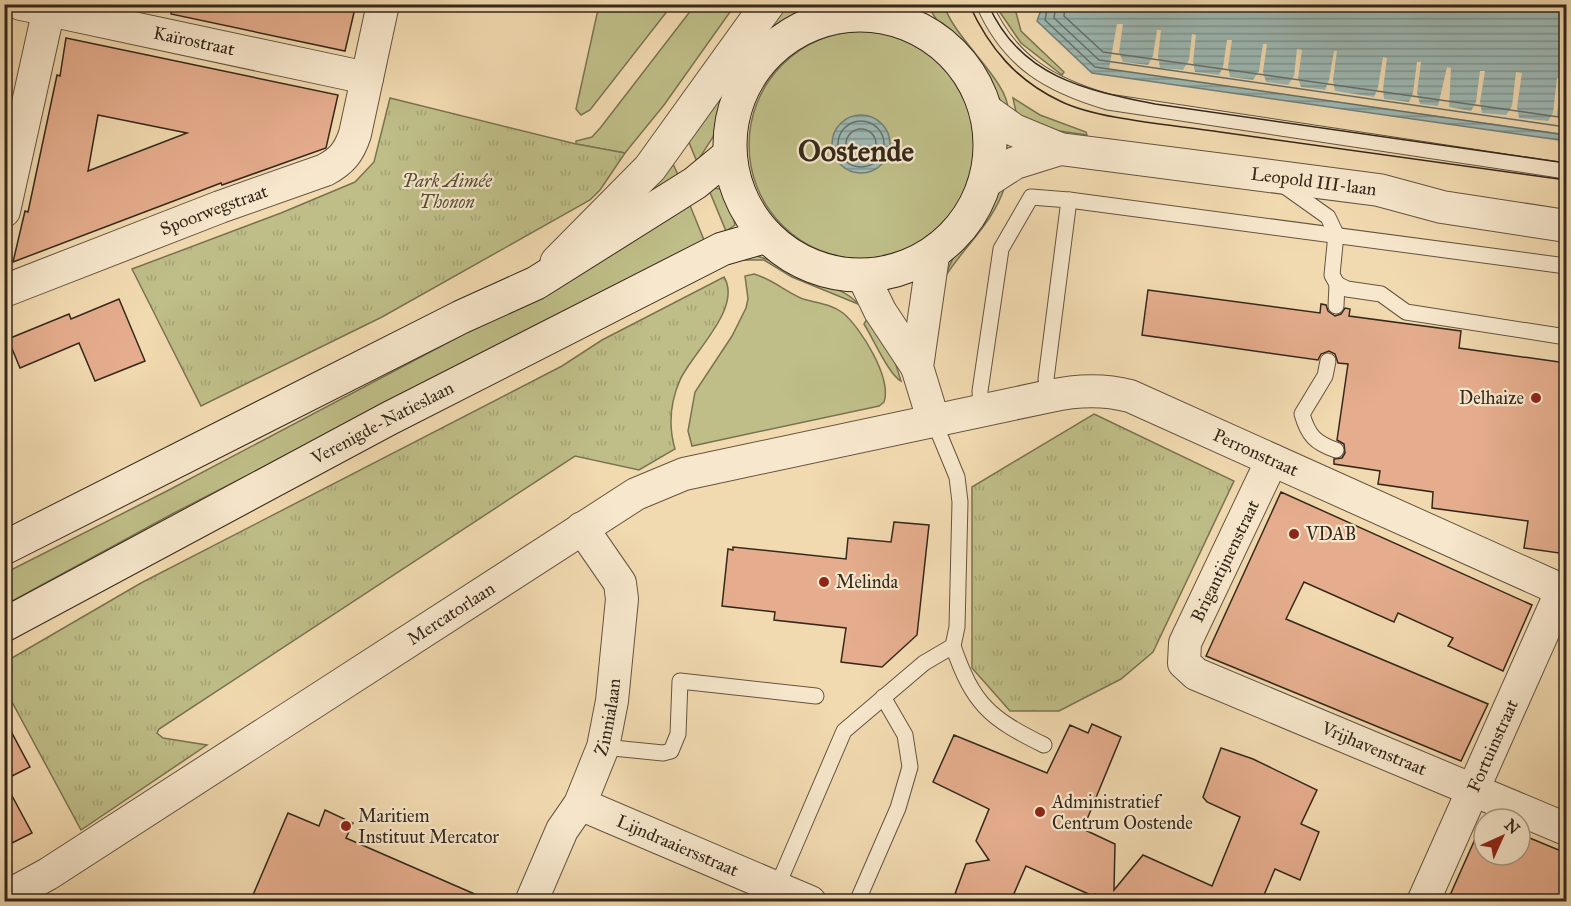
<svg xmlns="http://www.w3.org/2000/svg" width="1571" height="906" font-family="'IM FELL Great Primer',serif">
<defs>
<pattern id="park-tufts" width="24" height="20" patternUnits="userSpaceOnUse" patternTransform="scale(1.5)"><rect width="24" height="20" fill="#bfbe88"/><path d="M3 7l-1-3M5 7V3M7 7l1-3M15 17l-1-3M17 17v-4M19 17l1-3" fill="none" stroke="#a5a375"/></pattern>
<pattern id="water-rules" width="6" height="5" patternUnits="userSpaceOnUse" patternTransform="scale(1.5)"><rect width="6" height="5" fill="#9db9b4"/><path d="M0 2.5h6" fill="none" stroke="#819692"/></pattern>
</defs>
<rect width="100%" height="100%" fill="#f2dab0"/>
<filter id="stains"><feTurbulence type="fractalNoise" baseFrequency=".00333" numOctaves="4"/><feColorMatrix values="0 0 0 0 .2 0 0 0 0 .09 0 0 0 0 .02 0 0 0 .5 -.17"/></filter>
<radialGradient id="worn" r=".72"><stop offset=".6" stop-color="#630" stop-opacity="0"/><stop offset="1" stop-color="#630" stop-opacity=".3"/></radialGradient>
<!-- green -->
<g fill="#bfbe88" stroke="#7a7352" stroke-width="1.5">
<polygon points="599,5 672,5 590,110 581,115 576,109"/>
<polygon points="695,5 735,5 664,105 625,153 576,144 576,141 592,137 601,127"/>
<polygon points="777,5 818,5 780,22 766,33 729,84 713,137 697,162 686,135"/>
<path d="M929 5H944C954 39 1010 82 1008 111 993 94 987 72 972 55 957 38 936 27 929 5Z"/>
<polygon points="995,5 1014,5 1021,31 1064,72 1062,75 1021,43"/>
<circle cx="863" cy="145" r="114"/>
<polygon points="1013,98 1040,115 1086,132 1087,135 1032,127 1017,117"/>
<polygon points="670,157 678,175 632,205"/>
<path d="M1005 186C993 224 963 247 943 280L954 256 978 228 997 194Z"/>
<polygon points="713,188 721,189 734,220 735,225 726,231 709,190"/>
<polygon points="689,203 704,240 174,513 5,605 5,573 167,491 557,285"/>
<path d="M756 256C773 259 783 269 798 276 819 286 843 286 858 304L792 277 764 260H740Z"/>
<path d="M754 274C772 279 786 292 803 299 816 303 832 304 843 313 861 328 892 378 884 402L879 406 692 446 688 431 695 392 732 336 746 308 748 299 745 276Z"/>
<path d="M869 316 891 349 901 381C889 375 873 338 864 324Z"/>
</g>
<!-- park -->
<g fill="url(#park-tufts)" stroke="#7a7352" stroke-width="1.5">
<polygon points="390,98 576,144 625,153 600,190 590,200 382,317 201,406 132,269 281,213 355,182 374,162"/>
<path d="M724 277C743 308 692 353 680 380 670 403 668 425 675 449L639 470 575 456 159 729 157 733 163 738 207 745 81 830 5 689V662L141 583 562 366 602 340Z"/>
<polygon points="1094,414 1234,481 1153,652 1121,679 1059,711 1010,711 972,668 972,487"/>
</g>
<!-- water -->
<g fill="url(#water-rules)" stroke="#737f77" stroke-width="1.5">
<polygon points="1043,4 1566,5 1566,141 1092,73 1037,21"/>
<circle cx="861" cy="144" r="29"/>
</g>
<!-- pier -->
<polygon fill="#f2dab0" points="1117,24 1123,24 1119,52 1123,62 1148,65 1153,56 1157,30 1161,30 1158,56 1160,68 1183,70 1189,60 1192,34 1196,35 1193,62 1195,72 1219,75 1223,67 1227,40 1232,40 1228,67 1230,77 1253,80 1259,71 1263,44 1267,44 1263,72 1266,82 1288,85 1294,76 1297,49 1302,50 1298,78 1301,87 1325,90 1329,80 1334,51 1337,51 1333,80 1335,91 1374,97 1378,88 1383,57 1387,58 1383,89 1384,99 1409,102 1413,93 1417,62 1421,62 1417,93 1420,104 1438,106 1447,67 1451,68 1449,107 1471,111 1476,102 1480,71 1485,71 1480,102 1482,113 1506,115 1512,106 1516,72 1522,73 1517,107 1519,118 1548,121 1553,113 1557,78 1562,79 1557,114 1560,124 1566,125 1566,134 1109,69"/>
<g fill="none" stroke-linecap="round" stroke-linejoin="round">
<!-- shore -->
<g stroke="#687068" stroke-width="1.5">
<polyline points="1048,4 1045,20 1095,67 1566,135"/>
<polyline points="1056,4 1054,18 1099,60 1566,127"/>
<polyline points="1065,4 1064,16 1103,52 1566,118"/>
<circle cx="861" cy="144" r="23"/>
<circle cx="861" cy="144" r="15"/>
</g>
</g>
<!-- building -->
<g fill="#e5ad8d" stroke="#34281b" stroke-width="1.5" fill-rule="evenodd">
<polygon points="172,4 356,4 345,51 171,14"/>
<path d="M66 38 338 95 326 148 222 185 221 183 13 262 25 211 28 212 57 75 60 76ZM98 115 187 133 88 171Z"/>
<polygon points="1148,290 1320,313 1321,304 1326,305 1328,311 1335,316 1341,314 1345,308 1350,309 1349,316 1461,331 1459,348 1566,363 1566,554 1524,548 1528,521 1432,508 1433,492 1378,484 1380,471 1334,464 1334,459 1342,458 1345,453 1344,444 1337,440 1348,364 1338,363 1335,354 1329,351 1321,354 1318,360 1142,335"/>
<polygon points="119,299 145,361 95,381 79,343 20,368 8,339 69,314 71,319"/>
<polygon points="1281,492 1532,605 1503,671 1448,646 1453,638 1398,613 1394,622 1304,582 1286,619 1488,704 1461,761 1206,656"/>
<polygon points="894,522 929,525 917,635 882,667 841,662 846,628 774,620 775,612 722,606 728,549 733,550 733,547 846,559 848,538 891,542"/>
<polygon points="4,718 30,767 4,780"/>
<polygon points="1092,724 1121,737 1083,829 1115,844 1114,890 1143,855 1212,886 1240,817 1207,802 1203,797 1221,748 1253,759 1317,790 1301,824 1319,832 1300,880 1275,869 1261,902 1104,902 1106,899 1095,894 1093,896 1026,866 1012,898 1008,902 952,902 966,864 989,860 976,841 989,809 933,782 954,735 1047,773 1070,725 1088,733"/>
<polygon points="4,781 32,833 4,847"/>
<polygon points="325,810 353,823 346,838 493,902 250,902 288,813 319,826"/>
<polygon points="1484,819 1484,855 1520,855 1520,834 1566,853 1566,902 1447,902"/>
</g>
<g fill="none" stroke-linecap="round" stroke-linejoin="round">
<!-- service casing -->
<g stroke="#645440" stroke-width="17">
<g id="service">
<path d="M984 4C1009 62 1050 85 1108 102L1566 171"/>
<polyline points="1283,185 1328,217 1336,234 1332,275 1337,284 1336,306"/>
<polyline points="1069,200 1566,266"/>
<polyline points="1337,284 1347,289 1381,294 1406,312 1566,337"/>
<path d="M1328 361 1325 376 1302 414C1308 435 1315 443 1336 450"/>
<polyline points="981,411 980,391 1001,249 1031,197 1069,200 1046,379 1050,396"/>
<path d="M953 646C973 704 989 718 1044 745"/>
<polyline points="603,747 663,753 671,751 678,734 680,681 816,696"/>
<polyline points="777,887 844,731 924,663 953,646 957,627 960,502 957,477 933,419"/>
<polyline points="857,902 898,808 910,767 905,735 883,697"/>
</g>
</g>
<!-- minor casing -->
<g stroke="#645440" stroke-width="34">
<g id="minor">
<path id="s1" d="M21 4 367 78"/>
<path id="s2" d="M986 110 1014 130 1060 149 1379 190 1442 207 1566 226"/>
<polyline points="987,181 1015,163 1060,149"/>
<polyline points="4,211 50,4"/>
<polyline points="933,256 917,367 933,419"/>
<polyline points="864,278 880,311 917,367"/>
<path id="s3" d="M4 291 220 207 325 170C342 161 349 152 355 134L383 4"/>
<path id="s4" d="M1272 460 1185 643 1184 663 1196 674 1566 829"/>
<path id="s5" d="M580 804 810 902"/>
<path id="s6" d="M4 898 48 874 636 494 684 474 1050 396C1077 390 1103 389 1130 396L1566 592"/>
<path id="s7" d="M531 902 562 830 580 804 603 747 612 701 622 599 620 583 582 528"/>
<path id="s8" d="M1423 902 1562 590"/>
</g>
</g>
<!-- tertiary casing -->
<g stroke="#645440" stroke-width="35">
<g id="tertiary">
<polyline points="845,14 850,4"/>
<polyline points="904,22 905,4"/>
<polyline points="557,262 650,168 768,4"/>
</g>
</g>
<!-- secondary casing -->
<g stroke="#34281b" stroke-width="35">
<g id="secondary">
<circle cx="860" cy="145" r="130"/>
<polyline points="4,548 461,317 536,283 695,183 729,155"/>
<path id="s9" d="M4 625 388 419 722 249 767 236"/>
</g>
</g>
<!-- service -->
<use href="#service" stroke="#f7e7cc" stroke-width="15"/>
<!-- minor -->
<use href="#minor" stroke="#f7e7cc" stroke-width="32"/>
<!-- tertiary -->
<use href="#tertiary" stroke="#f7e7cc" stroke-width="33"/>
<!-- secondary -->
<use href="#secondary" stroke="#f7e7cc" stroke-width="33"/>
<!-- tram -->
<g stroke="#34281b" stroke-width="1.5">
<path d="M969 4C989 48 1016 80 1060 101 1098 120 1176 125 1220 132 1336 148 1451 164 1566 180"/>
<path d="M988 4C1020 77 1085 90 1155 104L1566 163"/>
</g>
</g>
<!-- markers -->
<g fill="#8f2418" stroke="#f7e7cc" stroke-width="2">
<circle cx="1536" cy="398" r="6"/>
<circle cx="1294" cy="534" r="6"/>
<circle cx="824" cy="582" r="6"/>
<circle cx="1040" cy="812" r="6"/>
<circle cx="346" cy="826" r="6"/>
</g>
<g text-anchor="middle" dominant-baseline="central" stroke-width="4.5" stroke-linejoin="round" paint-order="stroke">
<!-- street labels -->
<g font-size="18" fill="#34281b" stroke="#f7e7cc">
<text stroke="none"><textPath href="#s1" startOffset="177">Kaïrostraat</textPath></text>
<text stroke="none"><textPath href="#s2" startOffset="340">Leopold III-laan</textPath></text>
<text stroke="none"><textPath href="#s3" startOffset="225">Spoorwegstraat</textPath></text>
<text stroke="none"><textPath href="#s9" startOffset="429">Verenigde-Natieslaan</textPath></text>
<text stroke="none"><textPath href="#s6" startOffset="1395">Perronstraat</textPath></text>
<text transform="translate(1225 561) rotate(-64)">Brigantijnenstraat</text>
<text stroke="none"><textPath href="#s6" startOffset="530">Mercatorlaan</textPath></text>
<text stroke="none"><textPath href="#s7" startOffset="202">Zinnialaan</textPath></text>
<text stroke="none"><textPath href="#s8" startOffset="171">Fortuinstraat</textPath></text>
<text stroke="none"><textPath href="#s4" startOffset="432">Vrijhavenstraat</textPath></text>
<text stroke="none"><textPath href="#s5" startOffset="106">Lijndraaiersstraat</textPath></text>
</g>
<!-- park labels -->
<g font-size="18" font-style="italic" fill="#574e36" stroke="#f7e7cc">
<text x="447" y="181">Park Aimée<tspan x="447" dy="21">Thonon</tspan></text>
</g>
<!-- poi labels -->
<g font-size="18" fill="#34281b" stroke="#f7e7cc" text-anchor="start">
<text x="1524" y="398" text-anchor="end">Delhaize</text>
<text x="1306" y="534">VDAB</text>
<text x="836" y="582">Melinda</text>
<text x="1052" y="802">Administratief<tspan x="1052" dy="21">Centrum Oostende</tspan></text>
<text x="358" y="816">Maritiem<tspan x="358" dy="21">Instituut Mercator</tspan></text>
</g>
<!-- town labels -->
<g font-size="30" font-weight="bold" fill="#34281b" stroke="#f7e7cc">
<text x="856" y="151">Oostende</text>
</g>
</g>
<!-- margin -->
<rect width="1571" height="906" fill="none" stroke="#f2dab0" stroke-width="24"/>
<rect x="6" y="6" width="1559" height="894" fill="none" stroke="#34281b" stroke-width="3"/>
<rect x="12" y="12" width="1547" height="882" fill="none" stroke="#34281b" stroke-width="1.5"/>
<!-- north arrow -->
<g transform="translate(1502 837) rotate(45)"><circle r="28" fill="#f7e7cc" stroke="#a99b85" stroke-width="1.5"/>
<path d="M0-4.5L10 22L0 15L-10 22Z" fill="#8f2418"/>
<text y="-9" font-size="16" font-weight="bold" text-anchor="middle" fill="#34281b">N</text>
</g>
<rect width="100%" height="100%" filter="url(#stains)"/>
<rect width="100%" height="100%" fill="url(#worn)"/>
</svg>
